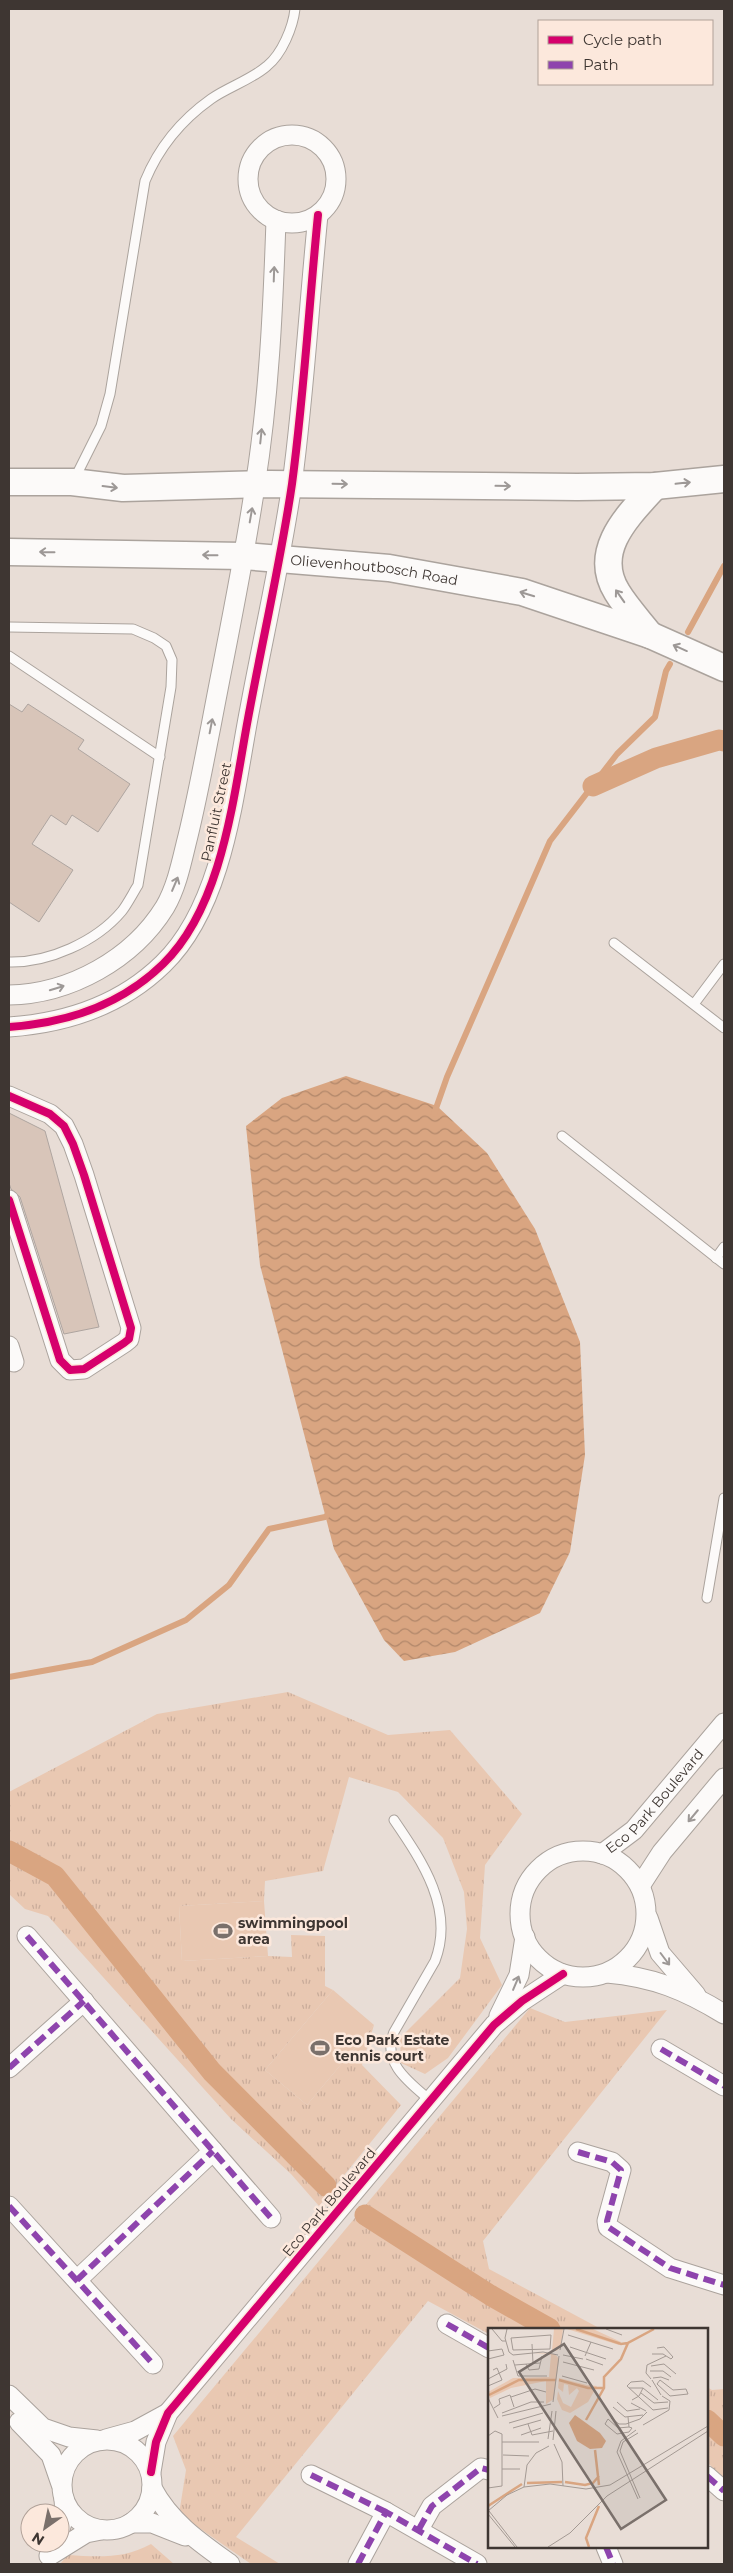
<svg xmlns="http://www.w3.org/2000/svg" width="733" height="2573" font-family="Montserrat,sans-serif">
<defs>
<pattern id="grass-tufts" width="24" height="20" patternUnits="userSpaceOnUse" patternTransform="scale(1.25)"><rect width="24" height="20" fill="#e9c8b2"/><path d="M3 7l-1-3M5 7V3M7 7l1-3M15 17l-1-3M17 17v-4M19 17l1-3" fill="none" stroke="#c9ac9a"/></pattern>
<pattern id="water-waves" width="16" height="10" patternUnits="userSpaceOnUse" patternTransform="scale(1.25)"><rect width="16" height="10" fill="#d9a581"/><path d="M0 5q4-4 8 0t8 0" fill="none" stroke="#b1876a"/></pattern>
</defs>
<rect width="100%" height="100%" fill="#e8ddd6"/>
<!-- grass -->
<g fill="url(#grass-tufts)">
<polygon points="288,1692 388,1735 450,1730 522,1814 485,1865 480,1938 502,1985 448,2058 425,2074 401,2063 400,2038 460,1978 467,1929 464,1892 443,1838 398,1792 349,1777 323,1871 265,1881 264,1901 179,1906 182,1961 268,1956 292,1957 291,1935 325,1936 325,1986 333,1990 265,2070 307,2105 374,2025 362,2065 401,2105 319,2206 291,2174 231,2119 48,1916 25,1909 9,1894 9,1792 157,1714"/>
<polygon points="530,2008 565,2022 667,2010 483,2241 489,2269 601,2329 489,2329 489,2334 428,2301 236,2537 280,2564 251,2564 179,2514 186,2470 173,2436"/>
<polygon points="707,2387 712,2390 724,2389 724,2479 707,2462"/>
<path d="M151 2544 174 2564H60L68 2555C98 2557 124 2559 151 2544Z"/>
</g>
<!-- pitch -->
<g fill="#e9c8b2">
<polygon points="264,1901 268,1956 182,1961 179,1906"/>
<polygon points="333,1990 374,2025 307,2105 265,2070"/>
</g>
<!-- water -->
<polygon fill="url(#water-waves)" points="346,1076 437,1106 487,1153 535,1229 580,1342 585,1455 570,1552 540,1613 455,1652 404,1661 384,1640 334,1549 260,1265 246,1126 282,1098"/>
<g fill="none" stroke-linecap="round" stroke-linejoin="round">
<!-- stream -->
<g stroke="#d9a581" stroke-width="6">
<polyline points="688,632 724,566"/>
<polyline points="434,1114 447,1077 550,841 617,754 655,717 666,671 670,664"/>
<polyline points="9,1677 92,1662 186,1620 229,1585 269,1529 325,1517 331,1512"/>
</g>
<!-- canal -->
<g stroke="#d9a581" stroke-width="21">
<polyline points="593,786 656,758 719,740 724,741"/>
<polyline points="9,1851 55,1876 212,2072 326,2186"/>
<polyline points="365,2215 490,2295 550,2329"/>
<polyline points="707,2420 724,2436"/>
</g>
</g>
<!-- building -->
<g fill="#d8c5b9" stroke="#aea5a0">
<polygon points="9,704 22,712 28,704 84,740 78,749 130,784 98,832 72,815 66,825 51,815 32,844 73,870 39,922 9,902"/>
<polygon points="9,1113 45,1131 99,1327 64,1334 20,1197 11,1189 9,1183"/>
</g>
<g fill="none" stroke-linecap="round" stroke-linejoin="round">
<!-- lane casing -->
<g stroke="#aba39d" stroke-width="11">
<g id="lane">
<path d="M74 480 101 426 110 394 145 181C159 147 180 121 211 99 228 87 251 80 267 66 282 54 293 27 295 9"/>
<path d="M9 627 133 629 154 638 166 646 172 660 171 687 138 885C133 893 128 903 122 911 96 942 48 963 9 962"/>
<polyline points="9,656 160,757"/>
<polyline points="614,943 724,1028"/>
<polyline points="694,1004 724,964"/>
<polyline points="562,1136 724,1264"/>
<polyline points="716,1258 724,1247"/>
<polyline points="707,1598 724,1498"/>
<path d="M394 1820C422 1861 455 1909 435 1961L394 2032C381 2063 410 2083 431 2101"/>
</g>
</g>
<!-- street casing -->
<g stroke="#aba39d" stroke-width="21">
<g id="street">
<circle cx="292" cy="179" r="44"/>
<path d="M9 995C70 994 133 959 165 907 176 888 181 865 186 844 196 805 203 766 211 726 226 646 243 567 255 486 269 398 273 309 276 220"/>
<path d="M9 1027C66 1023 121 1005 163 964 225 904 234 789 250 708 264 633 281 559 292 484 304 395 309 305 318 215"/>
<polyline points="9,1096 50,1114 64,1126 73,1144 84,1175 131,1328 129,1339 124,1343 84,1369 70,1370 60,1360 9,1200"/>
<polyline points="9,1346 14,1362"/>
<circle cx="583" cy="1914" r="63"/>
<path id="s1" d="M602 1854 634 1830 724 1723"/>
<polyline points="640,1886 662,1852 724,1778"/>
<polyline points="648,1918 660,1953 696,1995"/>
<polyline points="27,1936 271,2218"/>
<path d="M607 1973C653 1977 685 1990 724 2014"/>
<polyline points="499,2016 519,1975 525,1937"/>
<polyline points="661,2049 724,2086"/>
<polyline points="9,2068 84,2001"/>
<polyline points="578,2152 612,2162 621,2170 607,2221 608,2227 670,2268 724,2285"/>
<polyline points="9,2206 153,2364"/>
<polyline points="77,2280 213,2151"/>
<polyline points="447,2324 489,2348"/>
<polyline points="9,2395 43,2428 69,2437 97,2440"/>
<polyline points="19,2422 51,2455 61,2484"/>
<polyline points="106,2439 135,2431 168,2413"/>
<circle cx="107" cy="2485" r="45"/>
<polyline points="151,2472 156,2442 168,2413 494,2025 522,2001 563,1974"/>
<polyline points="311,2475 386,2512"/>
<polyline points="707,2476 724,2491"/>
<path d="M152 2488C170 2522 199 2542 230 2564"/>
<polyline points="131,2523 152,2523 185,2536"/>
<polyline points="60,2529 65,2514 64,2499"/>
<polyline points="419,2529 432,2506 481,2468 489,2470"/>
<polyline points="606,2547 613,2564"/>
<polyline points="49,2556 86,2533 101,2530"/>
<polyline points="358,2564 386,2512 477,2564"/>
</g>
</g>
<!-- secondary casing -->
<g stroke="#aba39d" stroke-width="29">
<g id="secondary">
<polyline points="9,482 72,482 123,488 269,484 577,487 655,486 724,479"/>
<path id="s2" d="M9 552 243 556 389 568 522 592 650 635 724 668"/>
<path d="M650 635C639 621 626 607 617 592 591 550 629 515 655 486"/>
</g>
</g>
<!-- lane -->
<use href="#lane" stroke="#fcfaf9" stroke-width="9"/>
<!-- street -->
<use href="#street" stroke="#fcfaf9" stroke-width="19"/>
<!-- secondary -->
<use href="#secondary" stroke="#fcfaf9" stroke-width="26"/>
<!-- quiet -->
<g stroke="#8e44ad" stroke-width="6" stroke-dasharray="12 6" stroke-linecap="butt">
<polyline points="27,1936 271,2218"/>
<polyline points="661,2049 724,2086"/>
<polyline points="9,2068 84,2001"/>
<polyline points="578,2152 612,2162 621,2170 607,2221 608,2227 670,2268 724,2285"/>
<polyline points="9,2206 153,2364"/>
<polyline points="77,2280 213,2151"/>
<polyline points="447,2324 489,2348"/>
<polyline points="311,2475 386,2512"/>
<polyline points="707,2476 724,2491"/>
<polyline points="419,2529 432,2506 481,2468 489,2470"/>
<polyline points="606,2547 613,2564"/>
<polyline points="358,2564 386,2512 477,2564"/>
</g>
<!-- cycleway casing -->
<g stroke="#fce8dc" stroke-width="11">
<g id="cycleway">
<path d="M9 1027C66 1023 121 1005 163 964 225 904 234 789 250 708 264 633 281 559 292 484 304 395 309 305 318 215"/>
<polyline points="9,1096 50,1114 64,1126 73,1144 84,1175 131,1328 129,1339 124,1343 84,1369 70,1370 60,1360 9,1200"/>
<polyline points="151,2472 156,2442 168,2413 494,2025 522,2001 563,1974"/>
</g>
</g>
<!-- cycleway -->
<use href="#cycleway" stroke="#d6006c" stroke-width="8"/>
</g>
<!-- one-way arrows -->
<defs><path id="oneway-shaft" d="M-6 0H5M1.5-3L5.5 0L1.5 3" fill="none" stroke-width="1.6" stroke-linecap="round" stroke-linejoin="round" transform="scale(1.25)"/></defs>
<g stroke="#9d9896">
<use href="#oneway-shaft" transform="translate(274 274) rotate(-88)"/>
<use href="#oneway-shaft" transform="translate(261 436) rotate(-84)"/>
<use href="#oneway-shaft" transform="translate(683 483) rotate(-6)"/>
<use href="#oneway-shaft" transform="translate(340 484) rotate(1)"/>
<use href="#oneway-shaft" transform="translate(503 486) rotate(1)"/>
<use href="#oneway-shaft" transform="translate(110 487) rotate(7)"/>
<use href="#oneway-shaft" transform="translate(251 515) rotate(-80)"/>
<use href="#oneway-shaft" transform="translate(47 552) rotate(-179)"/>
<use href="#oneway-shaft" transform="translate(210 555) rotate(-179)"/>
<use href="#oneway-shaft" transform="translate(527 594) rotate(-163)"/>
<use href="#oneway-shaft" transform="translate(620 596) rotate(-125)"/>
<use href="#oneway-shaft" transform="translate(680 648) rotate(-156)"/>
<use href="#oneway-shaft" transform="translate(211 726) rotate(-79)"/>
<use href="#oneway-shaft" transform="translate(175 884) rotate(-67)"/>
<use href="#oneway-shaft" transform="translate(57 988) rotate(-17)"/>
<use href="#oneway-shaft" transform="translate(693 1816) rotate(130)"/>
<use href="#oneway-shaft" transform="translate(665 1959) rotate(53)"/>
<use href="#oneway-shaft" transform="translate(516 1983) rotate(-67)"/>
</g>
<!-- icons -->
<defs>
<g id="stadium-bare" transform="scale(1.5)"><path d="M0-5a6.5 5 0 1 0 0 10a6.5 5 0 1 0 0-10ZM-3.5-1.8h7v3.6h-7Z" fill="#7a706b" stroke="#fce8dc" stroke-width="2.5" paint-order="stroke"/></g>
</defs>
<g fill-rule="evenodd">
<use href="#stadium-bare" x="223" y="1931"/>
<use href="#stadium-bare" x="320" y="2048"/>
</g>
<g text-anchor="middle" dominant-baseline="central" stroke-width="5" stroke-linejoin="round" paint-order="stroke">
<!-- street labels -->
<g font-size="14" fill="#3e3632" stroke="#fce8dc">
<text stroke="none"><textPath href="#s2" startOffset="366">Olievenhoutbosch Road</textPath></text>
<text transform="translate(216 812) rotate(-78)">Panfluit Street</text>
<text stroke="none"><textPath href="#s1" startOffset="75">Eco Park Boulevard</textPath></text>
<text transform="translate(329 2202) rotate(-50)">Eco Park Boulevard</text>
</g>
<!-- poi labels -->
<g font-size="14" font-weight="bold" fill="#3e3632" stroke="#fce8dc" text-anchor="start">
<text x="238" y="1923">swimmingpool<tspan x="238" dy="16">area</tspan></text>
<text x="335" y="2040">Eco Park Estate<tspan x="335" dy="16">tennis court</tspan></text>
</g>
</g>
<!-- overview -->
<g transform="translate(488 2328)">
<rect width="220" height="220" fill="#e8ddd6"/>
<path d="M66 1H75L73 19 68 23H64ZM79 1H105L133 14 131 17ZM46 25 67 26 71 31 66 71 58 76V53L23 60 2 70 0 64 25 50 61 49 63 27ZM71 50 99 57 109 58 100 74 82 85 74 82 69 71 70 63 75 75 83 79 91 63 89 60 81 67 80 57 76 56 75 64 70 60Z" fill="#e9c8b2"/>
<path d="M87 87 112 105 118 113 114 120 102 121 89 113 81 95Z" fill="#d9a581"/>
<path fill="none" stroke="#d9a581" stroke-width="2.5" d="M88 1 133 16 140 15M71 52 100 60H116M1 67 31 52H68M98 92 116 60V49L133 31 140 15 166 1M107 122 111 157M77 154 97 157 105 155 111 148M39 155 74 154M0 178 34 156M101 219 98 210 111 178"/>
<path fill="none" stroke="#a49a94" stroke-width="1" d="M4 1 14 13H18M19 1 17 10 21 24 25 27 55 24 70 27M118 1 134 7M63 7 62 21 25 22 23 10ZM80 7 125 21M44 16 45 35M82 19 118 31M72 22 76 1M0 23 14 21 16 27 0 31M164 26H175L183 31 185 29 176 19 169 20M75 27 95 31M97 28 103 14M98 31 115 37M25 32 30 48H59M75 34 106 42M38 36 41 42 51 41 54 28M27 37 52 35M163 38 176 36 188 46M162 43H175L183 49M74 48 99 55M165 50 173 49 181 52M0 51 19 41 18 36M163 51 158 45 159 37 178 28M164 52 173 67M172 52 185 62 198 61 200 66 182 68 169 56ZM0 58 14 52 9 40 5 42M163 59 155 53 143 54 139 58 165 82 180 80M141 60H155L170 72M153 65 166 75 180 74M23 69 47 61 58 64M0 70 10 90M144 72 151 68 155 60M65 74 71 28M129 74 139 83 152 81M143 75 158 83M125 79 137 89 155 87M6 80 12 76 11 71 22 67 26 79M14 85 43 74H56M14 88 63 76M140 89 141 99 144 100 141 104 129 106 117 96 120 91 130 100 141 99M123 90 131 96H138L152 91 159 84M21 95 55 85M40 96 44 107 65 103M155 97 181 82 182 73 174 68M25 100 53 92M148 102 133 113 129 124 150 171M150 105 135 114 132 123 152 170M33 107 53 100M0 108 7 103 14 106V158L0 160M60 111 64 83M65 112 68 83M14 114H51M66 116 74 134 75 158M15 127 41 128M14 141H32M36 159 39 137 48 125 61 118M0 183 19 167 36 159 62 156 98 161 122 157 220 98M1 183 29 219M0 186 27 219M60 219 82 205 119 168 220 103"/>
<path fill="#7a706b" fill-opacity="0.15" stroke="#7a706b" stroke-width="2.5" d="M76 16 178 172 133 201 31 44Z"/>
<rect width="220" height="220" fill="none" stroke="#3e3632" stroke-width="2.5"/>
</g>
<!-- border -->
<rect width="733" height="2573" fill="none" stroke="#3e3632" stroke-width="20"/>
<!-- legend -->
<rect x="538" y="20" width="175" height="65" fill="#fce8dc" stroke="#b0a198"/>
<rect x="548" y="36" width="25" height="8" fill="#d6006c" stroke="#b0a198"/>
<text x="583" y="45" font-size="15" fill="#3e3632">Cycle path</text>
<rect x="548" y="61" width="25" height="8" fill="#8e44ad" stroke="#b0a198"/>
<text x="583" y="70" font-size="15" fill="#3e3632">Path</text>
<!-- north arrow -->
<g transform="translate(45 2528) rotate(213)"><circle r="24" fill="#fce8dc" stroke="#b0a198"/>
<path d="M0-4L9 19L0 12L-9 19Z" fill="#7a706b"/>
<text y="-8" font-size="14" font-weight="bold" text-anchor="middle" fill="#3e3632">N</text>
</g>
</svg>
